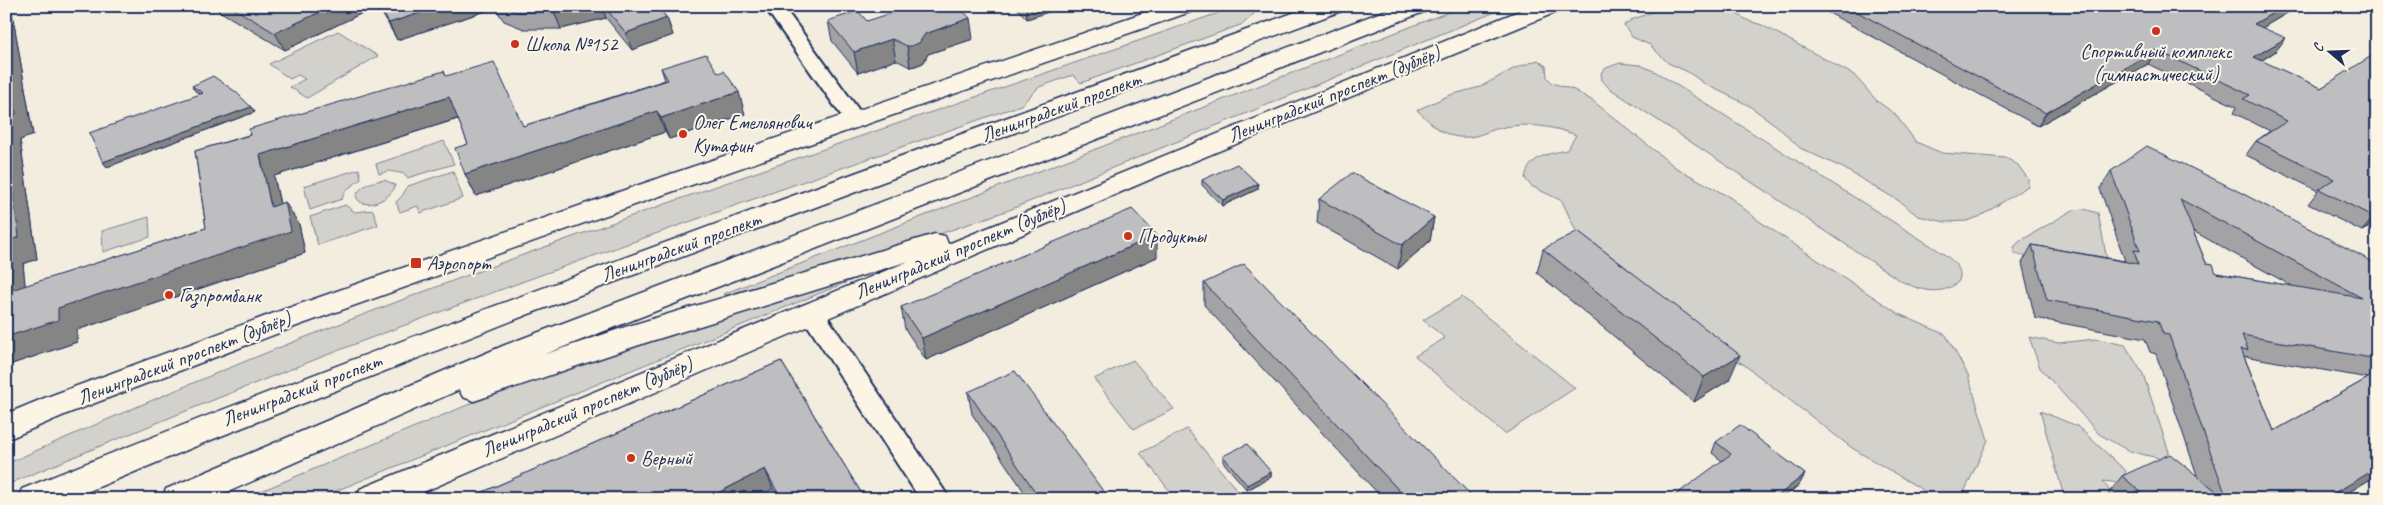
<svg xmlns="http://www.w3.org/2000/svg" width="2383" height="505" font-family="Caveat,sans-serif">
<rect width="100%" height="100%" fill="#f3ede0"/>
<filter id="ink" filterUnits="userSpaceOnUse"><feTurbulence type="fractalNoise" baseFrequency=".02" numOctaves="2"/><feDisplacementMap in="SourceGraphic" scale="10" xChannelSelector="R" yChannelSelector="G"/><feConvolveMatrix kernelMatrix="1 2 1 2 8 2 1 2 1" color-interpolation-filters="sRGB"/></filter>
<g filter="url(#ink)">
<!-- green -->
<g fill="#d3d1cc" stroke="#778095">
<path d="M1238 6H1268L1258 10 1243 24 1081 83 1073 75 1039 87 1021 105C800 183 579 259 360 342 241 388 124 436 6 485V464C119 414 232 365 347 321 641 207 941 111 1238 6Z"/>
<polygon points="1464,6 1510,6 1009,210 928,238 726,295 723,294"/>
<polygon points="1668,6 1723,6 1749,21 1762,25 1854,75 1877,101 1895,114 1916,142 1942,153 2006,158 2018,165 2028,179 2028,186 1979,217 1967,221 1945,222 1918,216 1899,201 1843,168 1800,148 1777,126 1748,105 1705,84 1688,72 1668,63 1650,45 1632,37 1624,25 1631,20"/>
<polygon points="338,31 378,56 307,98 290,87 305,79 298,75 290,79 269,64"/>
<path d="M1538 60 1546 66 1547 77 1552 83 1574 90 1593 101 1675 167 1731 198 1759 221 1899 314 1946 335 1968 375 1988 440 1961 499H1938L1852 448 1743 364 1680 326 1627 268 1575 229 1562 201 1531 186 1525 178C1529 156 1548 154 1567 150L1576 135C1552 126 1525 122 1500 128 1484 132 1476 139 1458 137 1441 135 1429 121 1417 110L1450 95 1480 87 1513 69Z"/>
<path d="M1620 63 1640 65 1656 72 1944 254C1953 261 1965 270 1958 282 1941 297 1919 290 1901 281L1609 88 1602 80 1601 73 1606 68Z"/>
<polygon points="444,141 454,164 407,178 405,174 389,171 379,174 376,164"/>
<polygon points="359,169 361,179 346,190 342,199 310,210 304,186"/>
<polygon points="453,171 463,198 420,213 418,206 400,212 396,202 402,196 408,186"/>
<path d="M385 180 395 185C393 199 361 213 356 196 361 184 374 181 385 180Z"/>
<polygon points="345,205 355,212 373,210 378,225 318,245 310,217"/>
<polygon points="2084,209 2098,213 2107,260 2098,271 2014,254 2014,247 2020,241 2073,210"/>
<polygon points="149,217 150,237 103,252 102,231"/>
<polygon points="866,271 867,274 316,499 242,499 477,401 634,342"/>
<polygon points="1462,297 1575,388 1505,434 1415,356 1445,338 1423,320"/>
<polygon points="2029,337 2058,343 2096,339 2125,345 2143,374 2169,452 2162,459 2129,451 2099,434 2040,368"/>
<polygon points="1133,360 1174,409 1134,429 1094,379"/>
<polygon points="2040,411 2077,426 2126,471 2120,483 2103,481 2115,499 2068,499 2063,493"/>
<polygon points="1187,429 1244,499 1176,499 1140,453"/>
</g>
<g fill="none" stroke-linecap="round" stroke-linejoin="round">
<!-- minor casing -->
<g stroke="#1b2f5e" stroke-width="4">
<g id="minor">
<polygon points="764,6 783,6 866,120 862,125 855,126 848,125"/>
<polygon points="811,303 820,306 950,499 920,499 799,312 802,306"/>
</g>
</g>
<!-- major casing -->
<g stroke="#1b2f5e" stroke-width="3">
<g id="major">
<polygon points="1163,6 1196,6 1193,11 654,198 297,326 69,413 6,440 6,414 47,397 277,312 636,186"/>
<path d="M1312 6H1344L1341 11 529 314 206 442 70 499H18L22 489C448 318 881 164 1312 6Z"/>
<polygon points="1397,6 1429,6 1426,11 543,355 625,327 935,234 945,236 948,244 1531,6 1562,6 1559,11 1163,174 407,499 356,499 360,489 909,261 645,343 474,401 463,397 459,390 212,499 162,499 166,489 505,345"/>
</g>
</g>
<!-- minor -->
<use href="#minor" fill="#fcf5e5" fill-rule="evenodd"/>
<!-- major -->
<use href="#major" fill="#fcf5e5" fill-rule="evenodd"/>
</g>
<!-- wall -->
<g fill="#a3a3a5" stroke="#1b2f5e" fill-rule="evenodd">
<polygon points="6,6 11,6 33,135 20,140 37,259 23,264 25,286 206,228 195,151 446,76 523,126 665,80 661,68 745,114 669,139 665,132 476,196 465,174 468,144 458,119 274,176 280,204 299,224 305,253 77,330 77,342 6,366"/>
<polygon points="216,6 377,6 285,50 219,11"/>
<polygon points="378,6 656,6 667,18 673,35 632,50 606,18 561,29 524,29 504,21 495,8 397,40"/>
<polygon points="1015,6 1057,6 1057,9 1027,19"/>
<polygon points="1816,6 2020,6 2024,8 2222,10 2228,6 2299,6 2262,28 2276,51 2261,61 2321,88 2377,56 2377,233 2367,228 2362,231 2308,204 2318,191 2246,155 2256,141 2270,131 2234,113 2237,107 2148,64 2038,126"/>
<polygon points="828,21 867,21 973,39 928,54 923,63 915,66 910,67 896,60 858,73 832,41"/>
<polygon points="192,86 251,107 255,112 107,167 103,162 200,94 195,91"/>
<path d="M2111 171 2377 264V475L2338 499H2113L2108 494 2122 476 2197 475 2156 354 2150 352 2145 339 2035 318 2022 263 2032 245 2125 261 2100 189ZM2193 231 2292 286 2216 273 2206 263ZM2244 356 2368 378 2274 431Z"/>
<polygon points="1202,180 1258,184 1258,189 1222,206 1202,185"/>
<polygon points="1319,199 1434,217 1430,241 1398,269 1317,223"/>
<polygon points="1543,249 1729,380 1694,402 1537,273"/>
<polygon points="1157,257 926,360 905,329 901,307"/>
<polygon points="1204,283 1475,499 1383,499 1204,305"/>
<polygon points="781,361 865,499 778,499 773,489 754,499 467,499"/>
<polygon points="968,392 1109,499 1029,499 972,414"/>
<polygon points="1716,442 1805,474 1799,485 1722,461 1712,453"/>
<polygon points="1223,456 1271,472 1271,477 1247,490 1223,462"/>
</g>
<!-- shaded-wall -->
<g fill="#858586" stroke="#1b2f5e">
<polygon points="6,6 11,6 33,135 20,140 37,259 23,264 28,313 8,291 6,264"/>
<polygon points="333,6 377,6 285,50 275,33"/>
<polygon points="441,6 494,6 495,8 397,40 389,23"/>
<polygon points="578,6 602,6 606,18 561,29 554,12"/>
<polygon points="1026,6 1057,6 1057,9 1027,19"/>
<polygon points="2285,6 2299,6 2245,38 2254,24"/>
<polygon points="667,18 673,35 632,50 626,33"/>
<polygon points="970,18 973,39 928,54 923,63 915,66 910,67 907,46 925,34"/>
<polygon points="2286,38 2276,51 2245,71 2254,57"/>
<polygon points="892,39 896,60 858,73 854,52"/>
<polygon points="2156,50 2148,64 2038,126 2046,113"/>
<polygon points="739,92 745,114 669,139 661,118"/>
<polygon points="449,97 460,118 274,176 285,229 271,207 260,155"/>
<polygon points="251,107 255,112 107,167 103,162"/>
<polygon points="657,111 665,132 476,196 465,174"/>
<polygon points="1258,184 1258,189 1222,206 1223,200"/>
<polygon points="285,202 299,224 305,253 77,330 77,342 6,366 6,337 58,308"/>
<polygon points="2377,215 2367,228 2362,231 2374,217"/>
<polygon points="1434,217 1430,241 1398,269 1402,245"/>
<polygon points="1157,235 1157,257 926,360 922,338"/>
<polygon points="1740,355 1729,380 1694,402 1704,377"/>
<polygon points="2377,468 2377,475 2338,499 2322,499"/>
<polygon points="765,469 773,489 754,499 706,499"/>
<polygon points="1271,472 1271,477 1247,490 1247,485"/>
<polygon points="1805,474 1799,485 1782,499 1774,499"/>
</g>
<!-- building -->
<g fill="#bebec0" stroke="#1b2f5e" fill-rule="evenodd">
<polygon points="230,6 333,6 275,33"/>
<polygon points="379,6 441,6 389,23"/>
<polygon points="502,6 578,6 554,12 517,12"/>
<polygon points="604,6 656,6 667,18 626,33"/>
<polygon points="913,6 958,6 970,18 925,34 919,43 911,46 907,46 892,39 854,52 828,21 858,11 867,21"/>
<polygon points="1846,6 2020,6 2024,8 2028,6 2214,6 2222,10 2228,6 2285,6 2254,24 2286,38 2254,57 2321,88 2373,55 2377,56 2377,215 2374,217 2319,189 2334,179 2256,141 2287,121 2243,99 2250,95 2156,50 2046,113"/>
<polygon points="6,49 16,114 6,117"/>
<polygon points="706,54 718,73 724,71 739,92 661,118 657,111 465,174 455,148 468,144 449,97 260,155 271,207 285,202 291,231 58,308 58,320 6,337 6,264 8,291 206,228 195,151 250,135 249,129 444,71 446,76 494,62 523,126 668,80 661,68"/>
<polygon points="213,76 236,92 251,107 103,162 89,133 203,93 192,86"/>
<polygon points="6,144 19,237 6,242"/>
<path d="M2147 146 2230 187 2377 264V359L2242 335 2248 350 2241 349 2274 431 2377 373V468L2345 487 2322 499H2227L2169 335 2163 334 2158 321 2047 300 2032 245 2138 264 2134 250 2140 251 2111 171ZM2180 199 2362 298 2216 273 2213 264 2206 263Z"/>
<polygon points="1237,164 1258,184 1223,200 1202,180"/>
<polygon points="1352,173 1434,217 1402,245 1319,199"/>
<polygon points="1132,209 1157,235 922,338 901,307"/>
<polygon points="1578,231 1740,355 1704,377 1543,249"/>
<polygon points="1244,264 1475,499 1407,499 1204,283"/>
<polygon points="781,361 865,499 781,499 765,469 706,499 467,499"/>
<polygon points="1015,371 1109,499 1040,499 968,392"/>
<polygon points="1740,425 1805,474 1774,499 1670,499 1731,454 1716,442"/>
<polygon points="1247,444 1271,472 1247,485 1223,456"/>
<polygon points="2170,454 2226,499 2149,499 2122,476"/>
<polygon points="1645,494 1651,499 1638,499"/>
<polygon points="2083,494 2088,499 2072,499"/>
</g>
</g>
<!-- markers -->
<g fill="#c8321e" stroke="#fcf5e5" stroke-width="2">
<circle cx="2156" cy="31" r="5"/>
<circle cx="515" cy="44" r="5"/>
<circle cx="683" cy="134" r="5"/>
<circle cx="1128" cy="236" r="5"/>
<rect x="410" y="257" width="12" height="12" rx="2.5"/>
<circle cx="169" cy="295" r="5"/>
<circle cx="631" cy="458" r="5"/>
</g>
<g text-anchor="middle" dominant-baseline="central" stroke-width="4" stroke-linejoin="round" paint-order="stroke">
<!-- poi labels -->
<g font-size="20" fill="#1b2f5e" stroke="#fcf5e5" text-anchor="start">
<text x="525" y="44">Школа №152</text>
<text x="2156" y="51" text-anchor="middle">Спортивный комплекс<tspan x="2156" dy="23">(гимнастический)</tspan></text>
<text x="693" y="122">Олег Емельянович<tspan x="693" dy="23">Кутафин</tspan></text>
<text x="1138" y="236">Продукты</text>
<text x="427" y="263">Аэропорт</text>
<text x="179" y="295">Газпромбанк</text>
<text x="641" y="458">Верный</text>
</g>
<!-- street labels -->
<g font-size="20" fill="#1b2f5e" stroke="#fcf5e5">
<text transform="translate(1334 94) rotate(-22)">Ленинградский проспект (дублёр)</text>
<text transform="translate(1061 107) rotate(-20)">Ленинградский проспект</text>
<text transform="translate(681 247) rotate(-20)">Ленинградский проспект</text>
<text transform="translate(960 249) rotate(-23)">Ленинградский проспект (дублёр)</text>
<text transform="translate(184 358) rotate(-21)">Ленинградский проспект (дублёр)</text>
<text transform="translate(302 390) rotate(-21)">Ленинградский проспект</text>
<text transform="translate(587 407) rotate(-23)">Ленинградский проспект (дублёр)</text>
</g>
</g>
<!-- margin -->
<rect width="2383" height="505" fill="none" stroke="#fcf5e5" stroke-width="25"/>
<rect x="12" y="12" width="2358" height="480" fill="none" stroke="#1b2f5e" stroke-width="2" filter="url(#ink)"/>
<!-- north arrow -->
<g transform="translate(2330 52) rotate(289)" stroke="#fcf5e5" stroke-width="4" paint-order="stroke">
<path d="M0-4L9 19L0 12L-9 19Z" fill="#1b2f5e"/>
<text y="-8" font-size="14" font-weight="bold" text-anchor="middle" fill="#1b2f5e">С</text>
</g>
</svg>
